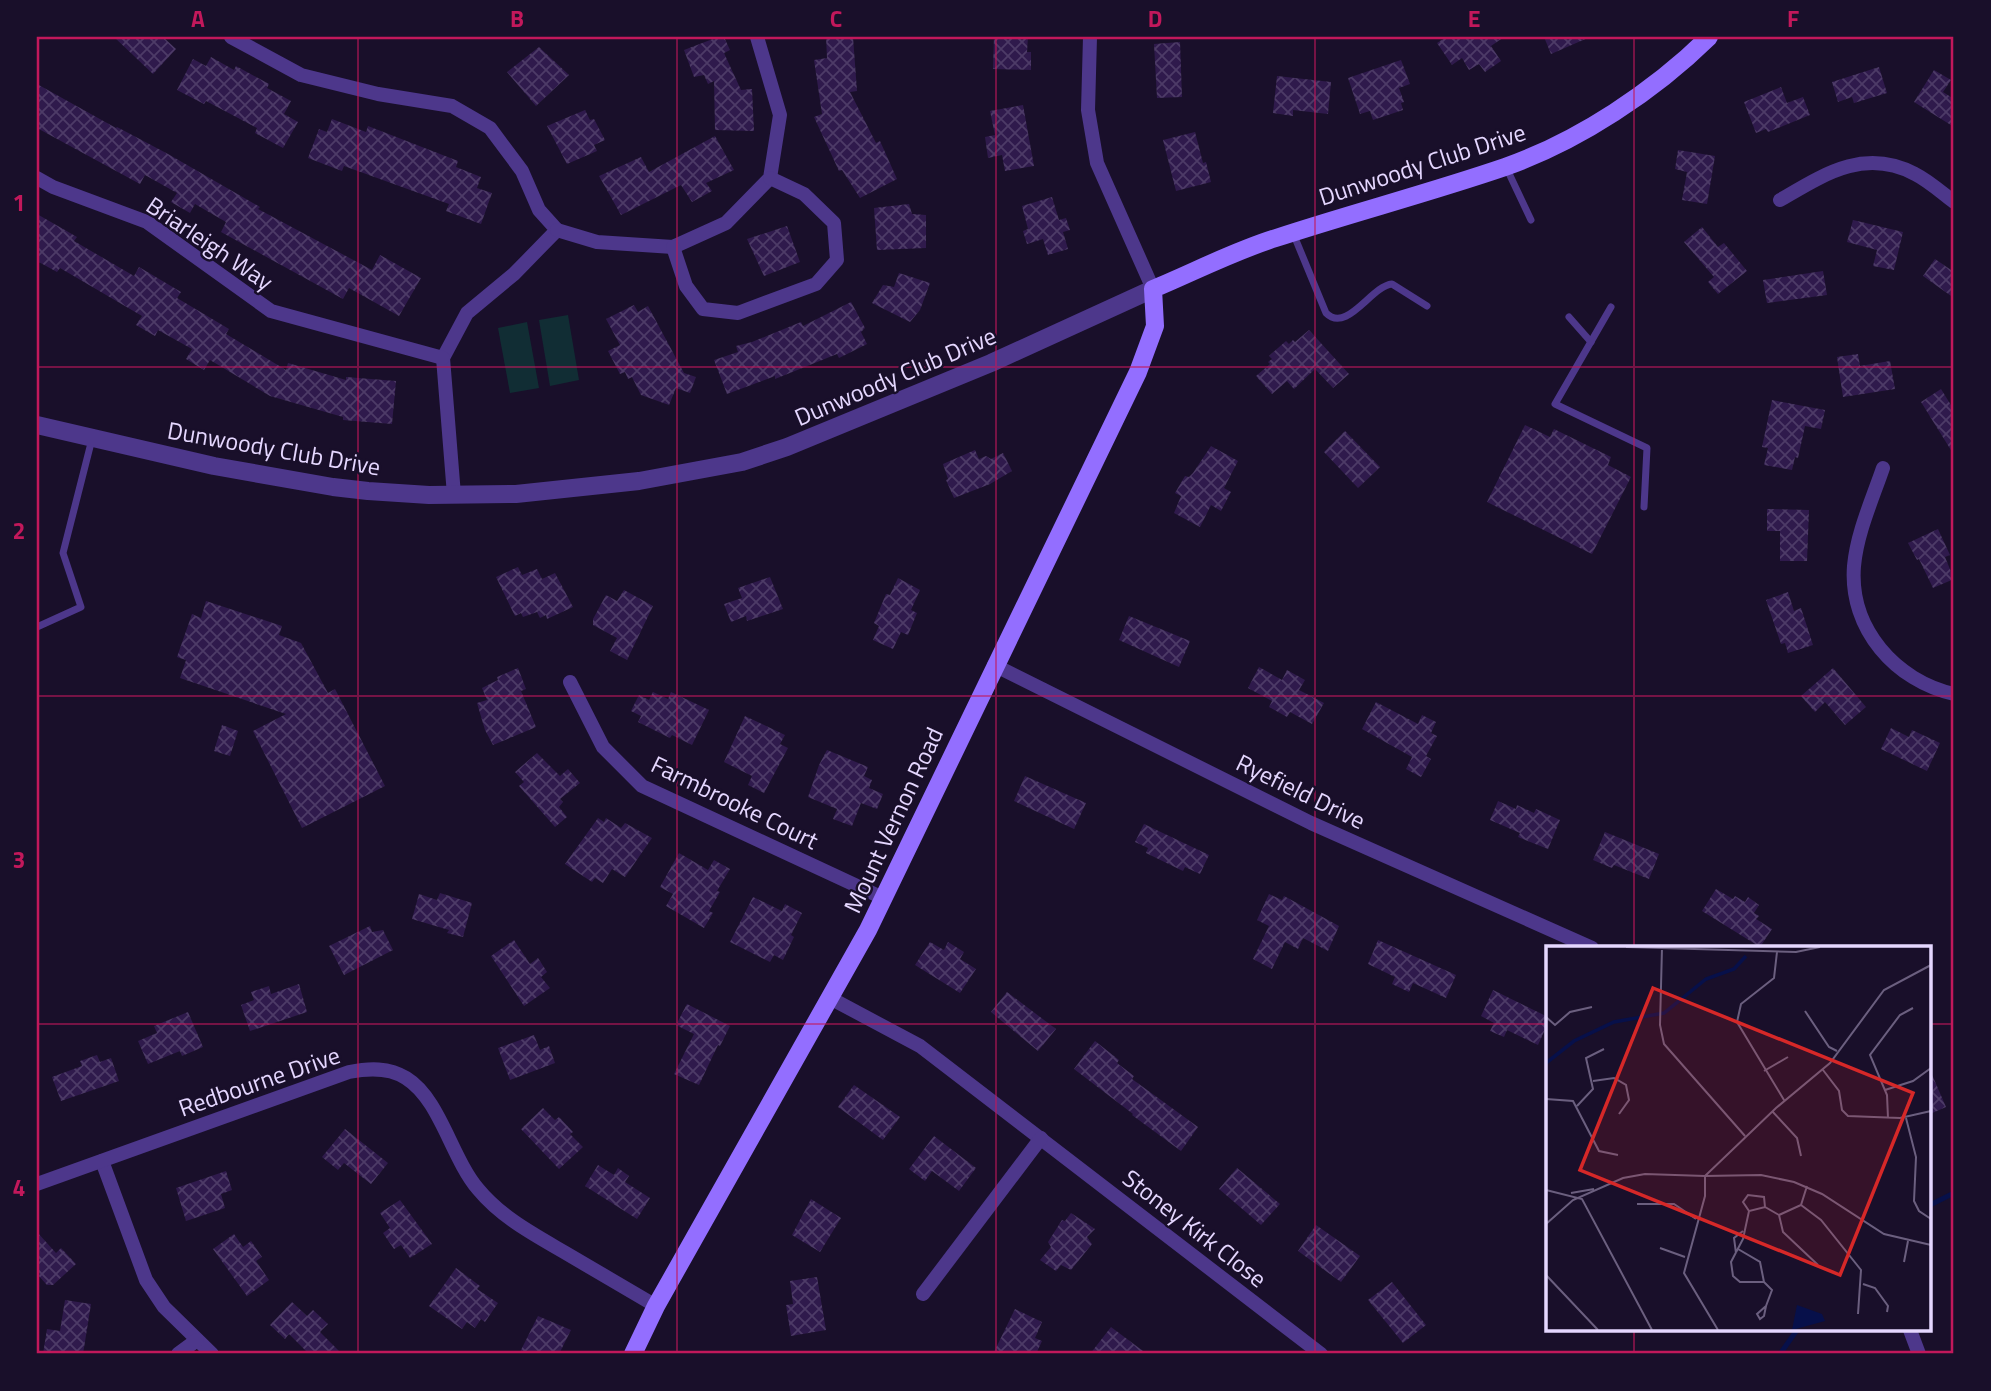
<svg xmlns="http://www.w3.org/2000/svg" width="1991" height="1391" font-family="'Titillium Web',sans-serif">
<defs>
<pattern id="building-cross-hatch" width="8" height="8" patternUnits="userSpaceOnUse" patternTransform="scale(1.75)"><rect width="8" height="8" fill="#2f1a4c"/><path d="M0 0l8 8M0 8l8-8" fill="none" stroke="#4d3b67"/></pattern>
</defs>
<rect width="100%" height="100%" fill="#190f2a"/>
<!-- grass -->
<g fill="#112d34">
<polygon points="568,315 579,380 550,386 539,320"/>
<polygon points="527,322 539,388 510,393 498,328"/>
</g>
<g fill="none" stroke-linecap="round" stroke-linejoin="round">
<!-- stream -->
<g stroke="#07104a" stroke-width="5">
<polyline points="1930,1205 1954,1193"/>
<polyline points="1780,1354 1797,1330"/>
</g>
</g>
<!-- building -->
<g fill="url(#building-cross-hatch)">
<polygon points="114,37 163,37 176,49 153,74"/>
<polygon points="718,37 724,37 730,50 724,53 741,90 752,89 754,131 715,130 714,81 708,84 704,75 694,77 684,50"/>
<polygon points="826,37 853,37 857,91 850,92 876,143 880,141 897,179 860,198 842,170 839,171 814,117 822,114 814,60 827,58"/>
<polygon points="994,37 1028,37 1027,52 1031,52 1031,70 993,69"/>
<polygon points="1446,37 1504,37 1491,46 1501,61 1485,72 1479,64 1469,70 1462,58 1452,65 1437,43"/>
<polygon points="1544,37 1590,37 1551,54"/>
<polygon points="1180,42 1182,97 1157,98 1154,44"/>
<polygon points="539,47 569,75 536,106 507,72"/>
<polygon points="211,57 234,70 236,66 269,84 267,88 291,101 284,114 298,122 283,148 255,133 257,128 206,101 204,104 177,90 193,59 206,66"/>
<polygon points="1401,60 1410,84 1399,88 1404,102 1401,103 1403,110 1373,120 1370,111 1360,114 1348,78"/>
<polygon points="1879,67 1887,93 1854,103 1852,97 1838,102 1832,82"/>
<polygon points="1934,70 1951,80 1943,92 1954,99 1954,127 1914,102"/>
<polygon points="1277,76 1331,82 1328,114 1293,110 1293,116 1273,113"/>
<polygon points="37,84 116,128 117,127 168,154 260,207 258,209 372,270 380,255 421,278 399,316 349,288 343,299 221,232 226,222 195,204 190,213 171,202 177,193 145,175 140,184 37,128"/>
<polygon points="1781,87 1787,103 1803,97 1810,115 1768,132 1766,129 1756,133 1744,102"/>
<polygon points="1023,105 1034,166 1005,171 1002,155 988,158 985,137 995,135 990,111"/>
<polygon points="585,110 590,120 594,119 605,140 594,145 597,151 567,164 547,126"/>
<polygon points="332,119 366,132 368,126 458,161 456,167 481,177 477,188 492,193 481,224 446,211 449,204 344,166 342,171 308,158 319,129 327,132"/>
<polygon points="1195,132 1203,163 1206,162 1211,182 1176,191 1163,140"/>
<polygon points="715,136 734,170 706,183 712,191 692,202 681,185 621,215 599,176 641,157 649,172"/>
<polygon points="1678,150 1715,156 1707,204 1682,200 1687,172 1675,169"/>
<polygon points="1052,197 1059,220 1066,218 1070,230 1063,232 1068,249 1048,255 1043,239 1027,244 1023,231 1028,229 1022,206"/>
<polygon points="909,204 912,214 926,215 926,248 877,250 874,208"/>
<polygon points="37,214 77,237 74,241 134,276 139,267 181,292 177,298 229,329 226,334 286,370 288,363 346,380 346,377 396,381 392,424 343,420 343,417 270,396 210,360 204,370 186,359 192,349 158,330 155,336 136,325 142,316 60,268 57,272 37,261"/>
<polygon points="1853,220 1903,232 1894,270 1873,266 1877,250 1847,242"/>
<polygon points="787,226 800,262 764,276 747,239"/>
<polygon points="1702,227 1718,247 1724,243 1747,271 1718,294 1708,282 1714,277 1684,242"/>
<polygon points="1935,259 1954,272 1954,298 1923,276"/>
<polygon points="1823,271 1827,295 1767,303 1763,280"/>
<polygon points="899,273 930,283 920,310 910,322 872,303 883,285 894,287"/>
<polygon points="851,302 865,328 861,332 867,344 839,358 837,354 775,379 775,376 727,394 714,360 738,352 736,346 752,342 801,322 803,326"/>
<polygon points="634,305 638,312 648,306 684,373 696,377 690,393 676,388 669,405 641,395 632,377 628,379 625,372 620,374 608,351 620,345 606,319"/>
<polygon points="1309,330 1349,374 1333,388 1315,369 1294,389 1287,381 1272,394 1256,376 1270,364 1268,362 1272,359 1269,356 1286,341 1289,344 1293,340 1295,342"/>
<polygon points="1858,354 1860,366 1890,361 1895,389 1843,397 1837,357"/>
<polygon points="1941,389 1954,410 1954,455 1921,402"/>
<polygon points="1772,400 1825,410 1821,429 1805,426 1798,458 1795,457 1792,470 1764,465 1768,448 1762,447"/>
<polygon points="1525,425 1550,437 1554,429 1611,457 1608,465 1631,477 1592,554 1487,502"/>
<polygon points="1345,431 1380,467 1358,488 1324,452"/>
<polygon points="1211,446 1238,461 1224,488 1231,492 1221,511 1211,505 1200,527 1174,513 1181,496 1175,493 1185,476 1189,477 1193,473"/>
<polygon points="975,450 979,459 986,456 991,459 1003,453 1012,471 990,484 954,498 946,480 948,479 943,464"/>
<polygon points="1767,509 1809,510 1807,561 1780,561 1780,531 1767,531"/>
<polygon points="1938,529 1950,555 1945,557 1954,579 1933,588 1919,559 1917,560 1908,543"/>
<polygon points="518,567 522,575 537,569 542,579 555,573 573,607 547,619 546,615 540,618 537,612 523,617 521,613 515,616 496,577"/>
<polygon points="770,577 783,609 747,621 746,616 731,622 724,604 742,598 738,588"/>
<polygon points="898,578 920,590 911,610 917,613 908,635 901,632 893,649 873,640 879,626 874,623 886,594 890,595"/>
<polygon points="624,590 653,606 627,660 610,651 617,638 593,625 593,619 606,595 617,601"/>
<polygon points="1788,592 1794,611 1801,608 1813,645 1788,653 1785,643 1781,644 1766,600"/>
<polygon points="206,601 282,626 279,635 301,643 328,693 335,689 385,786 302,828 253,731 286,714 180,678 186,660 177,657 192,614 201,618"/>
<polygon points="1129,616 1190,641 1179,667 1119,640"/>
<polygon points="1259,667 1282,680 1287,670 1305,680 1299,690 1324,703 1312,724 1290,712 1287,717 1269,707 1272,701 1248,688"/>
<polygon points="518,668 526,689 521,691 536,727 493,745 485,730 477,703 487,700 482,688 498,680 497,677"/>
<polygon points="1833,668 1866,707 1845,725 1825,702 1815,712 1801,696"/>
<polygon points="653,692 668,699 671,692 709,710 692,745 672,735 670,738 638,722 641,716 631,711 639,695 649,700"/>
<polygon points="1376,702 1418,724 1422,715 1436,722 1431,733 1437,736 1426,756 1431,759 1421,777 1406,769 1412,757 1362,729"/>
<polygon points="745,716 785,735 780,744 788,748 764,793 748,785 752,776 724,762"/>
<polygon points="222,725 238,731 230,756 214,751"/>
<polygon points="1891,728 1909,737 1912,730 1940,743 1927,771 1881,749"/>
<polygon points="827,750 868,767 864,776 872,780 869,788 883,794 877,809 861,803 852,826 833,819 837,809 808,797 819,765"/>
<polygon points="537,753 560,776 568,769 580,783 560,799 563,802 559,807 567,817 555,827 519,786 524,782 515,772"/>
<polygon points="1025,776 1086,803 1074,829 1014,801"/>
<polygon points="1498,801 1516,809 1517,805 1534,813 1536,809 1560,820 1548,849 1518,837 1520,833 1490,820"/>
<polygon points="598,818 604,822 606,818 621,828 625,823 652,838 625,877 612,869 603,883 595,878 592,882 565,864"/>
<polygon points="1144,824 1209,855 1200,874 1185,867 1183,871 1146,853 1148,848 1135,842"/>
<polygon points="1605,832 1659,854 1649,879 1614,865 1612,868 1593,860"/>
<polygon points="679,853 708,870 714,860 730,869 717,891 720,892 709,911 713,913 704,928 666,906 673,894 660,887"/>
<polygon points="1716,889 1733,899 1735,896 1745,902 1748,897 1759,905 1754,913 1759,916 1756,919 1772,929 1760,947 1702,911"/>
<polygon points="440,893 472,903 463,937 447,933 449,930 412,919 419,894 437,900"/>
<polygon points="1269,894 1282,900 1284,896 1339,926 1328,951 1303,938 1298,949 1285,942 1272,969 1253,959 1269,926 1257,920"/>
<polygon points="753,897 782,911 785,904 802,913 791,935 794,937 783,960 774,955 770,962 730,942"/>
<polygon points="370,926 372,932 383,930 393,950 344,975 329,946"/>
<polygon points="514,940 530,964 538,958 547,972 541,977 550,988 524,1006 491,956"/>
<polygon points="1378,940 1456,975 1446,998 1413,983 1409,992 1392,984 1395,977 1368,964"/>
<polygon points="930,942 944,950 948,942 964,952 960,959 976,969 960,993 915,965"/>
<polygon points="299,984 307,1012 250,1031 241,1005 254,1000 251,992 269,986 271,994"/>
<polygon points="1493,990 1548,1017 1548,1023 1538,1045 1507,1030 1504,1037 1490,1031 1494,1023 1481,1016"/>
<polygon points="1007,992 1056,1029 1038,1051 991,1012"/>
<polygon points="687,1004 730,1026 720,1046 718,1045 699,1085 674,1074 694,1034 676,1025"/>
<polygon points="188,1012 203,1047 182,1056 180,1051 148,1064 138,1041 157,1033 154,1026"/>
<polygon points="534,1035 540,1050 549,1046 555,1063 510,1080 498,1048"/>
<polygon points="1095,1041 1119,1060 1117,1063 1134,1076 1132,1079 1198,1127 1181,1151 1132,1115 1133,1114 1074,1069"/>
<polygon points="97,1055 100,1062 111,1058 119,1081 61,1101 52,1077 82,1066 80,1061"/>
<polygon points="1930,1070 1946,1107 1930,1114"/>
<polygon points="854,1085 900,1117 883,1140 838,1107"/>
<polygon points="543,1108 555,1120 559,1117 573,1132 570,1134 583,1147 559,1169 521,1129"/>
<polygon points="345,1129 388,1163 371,1184 344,1163 338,1170 322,1157"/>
<polygon points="934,1136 976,1168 959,1191 932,1171 925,1181 909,1169"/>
<polygon points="598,1165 614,1175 618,1168 629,1176 625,1182 650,1198 637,1219 585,1186"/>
<polygon points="1237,1168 1280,1204 1261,1225 1219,1189"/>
<polygon points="226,1171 232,1190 221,1194 225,1208 186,1221 176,1188"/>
<polygon points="811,1199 841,1218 820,1252 792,1235"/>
<polygon points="400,1200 432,1244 410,1258 401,1245 394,1249 383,1233 390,1228 380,1213"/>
<polygon points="1071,1213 1095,1229 1087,1237 1092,1244 1071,1270 1061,1265 1056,1271 1040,1260 1051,1247 1048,1242 1062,1220 1065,1221"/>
<polygon points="1316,1225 1360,1256 1341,1282 1298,1251"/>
<polygon points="37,1232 56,1253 61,1248 76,1264 53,1285 47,1285 37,1274"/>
<polygon points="234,1234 243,1247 251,1241 262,1257 256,1261 269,1280 247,1296 213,1249"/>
<polygon points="456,1268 480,1286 477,1289 498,1303 485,1322 481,1319 475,1328 467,1322 462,1329 429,1306"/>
<polygon points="817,1277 826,1330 791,1336 786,1305 793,1304 790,1281"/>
<polygon points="1392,1282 1426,1325 1403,1343 1368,1300"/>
<polygon points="65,1300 91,1304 83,1354 43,1354 47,1329 60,1331"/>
<polygon points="292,1302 307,1316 313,1310 328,1324 320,1332 342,1354 309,1354 289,1334 285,1339 270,1325"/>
<polygon points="1015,1309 1042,1322 1035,1338 1042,1341 1036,1354 993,1354"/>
<polygon points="538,1316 571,1330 559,1354 519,1354"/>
<polygon points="1111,1327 1147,1354 1090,1354"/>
</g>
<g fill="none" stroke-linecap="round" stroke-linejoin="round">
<!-- service -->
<g stroke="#4d378b" stroke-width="7">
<polyline points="1506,167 1531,220"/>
<path d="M1293 233 1326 313C1347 334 1371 286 1392 284L1427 306"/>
<polyline points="1611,307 1555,404 1647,448 1644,507"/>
<polyline points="1569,317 1591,342"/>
<polyline points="37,627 81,607 63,553 92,439"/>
</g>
<!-- minor -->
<g stroke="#4d378b" stroke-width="14">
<polyline points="231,37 301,75 378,94 452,106 490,128 522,171 539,210 557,230 514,274 467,313 443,358 454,495"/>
<polyline points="1090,37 1088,110 1097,163 1153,289"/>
<polyline points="37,178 53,187 147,222 271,311 443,358"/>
<path d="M1780 200C1823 175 1864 147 1915 174 1929 181 1942 193 1954 202"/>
<polyline points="557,230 597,242 673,247 726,223 770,178 780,115 757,37"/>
<polyline points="673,247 686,286 703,309 738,313 816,284 837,260 834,223 804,194 770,178"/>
<path d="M1883 468C1872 500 1857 533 1854 566 1849 629 1896 681 1954 694"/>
<polyline points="994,665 1311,823 1592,948"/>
<polyline points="570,682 603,747 642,786 883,898"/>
<polyline points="830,998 920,1046 1321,1354"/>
<polyline points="102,1161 146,1280 164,1307 212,1354"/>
<path d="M37 1184 349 1072C369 1068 389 1067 406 1078 440 1099 451 1157 478 1189 501 1217 533 1234 564 1252 595 1270 625 1288 656 1306"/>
<polyline points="923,1294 1041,1138"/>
<polyline points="1910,1330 1919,1354"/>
<polyline points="178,1354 197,1340"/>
</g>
<!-- tertiary -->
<polyline stroke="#4d378b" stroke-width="18" points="37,425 214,466 333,487 368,491 429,495 516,494 639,481 742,462 787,447 991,363 1153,289"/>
<!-- secondary -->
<path stroke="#936eff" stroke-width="18" d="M633 1354 656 1306 868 930 1138 372 1155 326 1153 289C1194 272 1234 251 1276 238 1352 213 1429 193 1505 167 1579 141 1654 91 1709 37"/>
</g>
<!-- grid -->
<path fill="none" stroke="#c2185b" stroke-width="2" stroke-opacity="0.55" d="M358 37V1354M677 37V1354M996 37V1354M1315 37V1354M1634 37V948M37 367H1954M37 696H1954M37 1024H1548M1930 1024H1954M1634 1330V1354"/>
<g text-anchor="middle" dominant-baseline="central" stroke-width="5" stroke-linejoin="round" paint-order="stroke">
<!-- street labels -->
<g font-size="24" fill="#e5d7ff" stroke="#190f2a">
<text transform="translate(1422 164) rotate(-18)">Dunwoody Club Drive</text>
<text transform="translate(210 243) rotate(34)">Briarleigh Way</text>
<text transform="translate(895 376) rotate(-23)">Dunwoody Club Drive</text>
<text transform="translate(274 448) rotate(10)">Dunwoody Club Drive</text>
<text transform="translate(1301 791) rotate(26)">Ryefield Drive</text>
<text transform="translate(735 802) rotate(26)">Farmbrooke Court</text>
<text transform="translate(893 820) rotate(-65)">Mount Vernon Road</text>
<text transform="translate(259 1081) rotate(-19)">Redbourne Drive</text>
<text transform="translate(1195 1228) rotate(38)">Stoney Kirk Close</text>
</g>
</g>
<!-- overview -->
<g transform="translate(1546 946)">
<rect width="385" height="385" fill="#190f2a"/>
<path d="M251 359 276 368 279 375 246 384Z" fill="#07104a"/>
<path fill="none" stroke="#07104a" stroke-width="3.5" d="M0 117 28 95 68 76 118 67 160 33 188 23 200 10"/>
<path fill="none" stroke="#6b5f7f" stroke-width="2" d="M80 1 250 6 274 1M116 2 114 79 118 98 199 190M231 6 228 32 195 58 191 76 238 154M259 65 283 101 291 105M0 71 9 79 24 66 46 61M277 124 293 145 296 164 302 170 354 172 385 165M218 125 242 111M47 135 68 132 80 139 83 154 73 168M339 144 367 135 385 122M0 153 27 155 53 205 72 209M31 160 47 143 40 112 58 103M226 165 251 192 255 210M342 172 341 149 324 109 354 69 367 62M360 172 370 211 368 255 373 265 385 273M261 240 255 259 233 269 237 286 272 319M0 244 36 253 106 384M25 247 48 243M91 258H128L150 273M255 259 275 274 315 324 312 368M203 265 197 256 202 249 218 251 219 261M0 278 27 254 77 232 99 228 159 230 230 162 284 117 338 44 385 19M114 302 139 311M192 303 214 316 218 336M190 307 188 292 197 285M358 316 362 295M0 329 52 384M317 338 329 342 342 360 341 366M220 360 226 344 218 336H194L187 330 185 316 197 293 203 265 219 261 233 269M220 360 218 370 214 373 211 368ZM172 384 138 327 159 250V230L215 229 248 236 276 248 338 288 385 299"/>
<path fill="#d62828" fill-opacity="0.15" stroke="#d62828" stroke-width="3.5" d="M107 42 367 147 294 329 34 224Z"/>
<rect width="385" height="385" fill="none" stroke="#e5d7ff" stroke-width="3.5"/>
</g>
<!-- border -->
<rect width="1991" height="1391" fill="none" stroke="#190f2a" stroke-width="77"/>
<rect x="38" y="38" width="1914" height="1314" fill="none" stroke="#c2185b" stroke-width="2.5"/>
<g font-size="23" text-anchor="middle" font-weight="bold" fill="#c2185b">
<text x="198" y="27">A</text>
<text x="517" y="27">B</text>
<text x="836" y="27">C</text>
<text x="1155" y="27">D</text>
<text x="1474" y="27">E</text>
<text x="1793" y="27">F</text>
<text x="19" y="211">1</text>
<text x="19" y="539">2</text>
<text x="19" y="868">3</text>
<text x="19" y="1196">4</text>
</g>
</svg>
